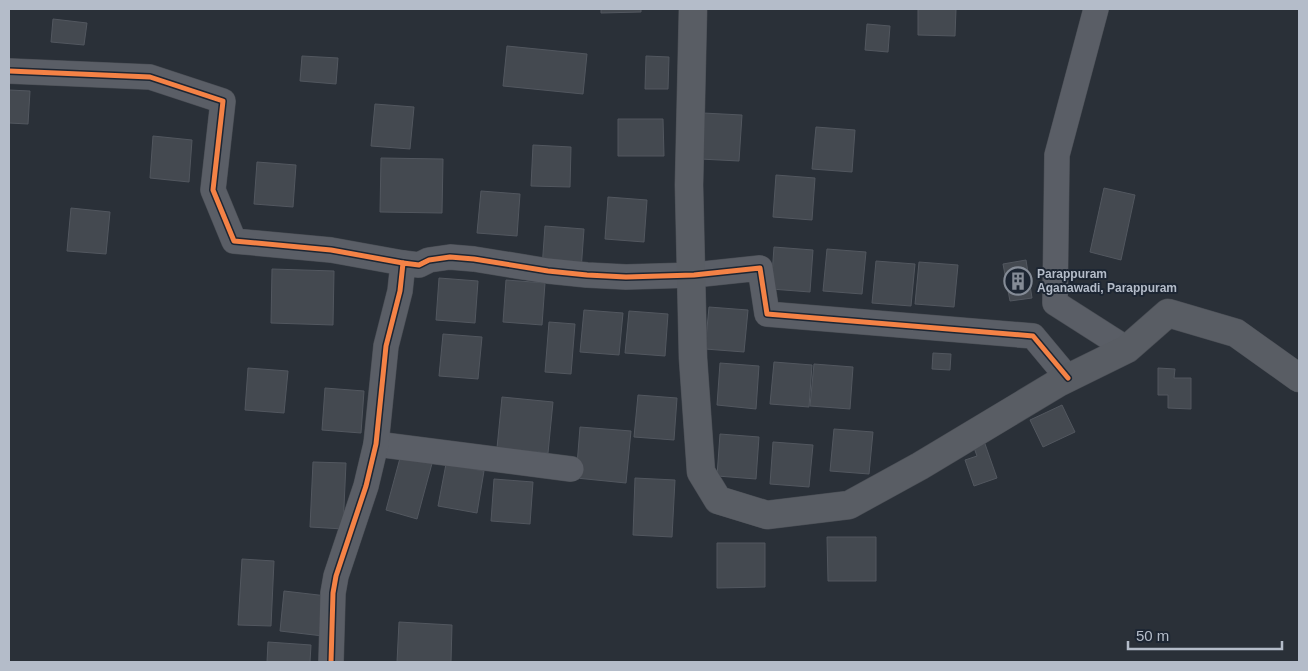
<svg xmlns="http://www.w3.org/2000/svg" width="1308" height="671" font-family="Helvetica,sans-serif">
<rect width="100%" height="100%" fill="#2a3038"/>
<!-- building -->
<g fill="#444950" stroke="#52575f">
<polygon points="601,9 641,9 641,12 601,13"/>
<polygon points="918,9 956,9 955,36 918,35"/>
<polygon points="53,19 87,23 84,45 51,42"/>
<polygon points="867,24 890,26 888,52 865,50"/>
<polygon points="507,46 587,54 583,94 503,86"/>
<polygon points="302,56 338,58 336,84 300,81"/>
<polygon points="646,56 669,57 668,89 645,89"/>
<polygon points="9,90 30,91 28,124 9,123"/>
<polygon points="375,104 414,107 410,149 371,146"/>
<polygon points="703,113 742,115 739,161 700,159"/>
<polygon points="618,119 663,119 664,156 618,156"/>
<polygon points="816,127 855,130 852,172 812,169"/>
<polygon points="153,136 192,140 189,182 150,178"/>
<polygon points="533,145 571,147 570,187 531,186"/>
<polygon points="381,158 443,159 442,213 380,212"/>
<polygon points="257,162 296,165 293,207 254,204"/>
<polygon points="776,175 815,178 812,220 773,217"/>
<polygon points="1104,188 1135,195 1121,260 1090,252"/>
<polygon points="481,191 520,194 517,236 477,233"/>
<polygon points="608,197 647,200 644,242 605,239"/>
<polygon points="71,208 110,212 106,254 67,251"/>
<polygon points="545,226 584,229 581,271 542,268"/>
<polygon points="774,247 813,250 810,292 771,289"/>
<polygon points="827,249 866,252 862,294 823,291"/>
<polygon points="1026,260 1032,298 1010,301 1003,264"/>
<polygon points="876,261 915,264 911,306 872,303"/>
<polygon points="919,262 958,265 954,307 915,304"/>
<polygon points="272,269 334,271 333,325 271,323"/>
<polygon points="439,278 478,281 475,323 436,320"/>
<polygon points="506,280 545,283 542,325 503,322"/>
<polygon points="709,307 748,310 744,352 705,349"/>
<polygon points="584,310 623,313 619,355 580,352"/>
<polygon points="629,311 668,314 665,356 625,353"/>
<polygon points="549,322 575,324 571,374 545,372"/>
<polygon points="443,334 482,337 478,379 439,376"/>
<polygon points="933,353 951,354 950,370 932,369"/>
<polygon points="774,362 812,365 809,407 770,404"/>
<polygon points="720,363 759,366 756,409 717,405"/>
<polygon points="814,364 853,367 850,409 810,406"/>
<polygon points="248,368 288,371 284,413 245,410"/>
<polygon points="1158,368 1175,369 1174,378 1191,378 1191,409 1168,408 1168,395 1158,395"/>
<polygon points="325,388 364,391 361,433 322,430"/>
<polygon points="638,395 677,398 674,440 634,437"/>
<polygon points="502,397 553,402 548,453 497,448"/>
<polygon points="1062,405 1075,432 1043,447 1030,420"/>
<polygon points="580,427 631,431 626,483 576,478"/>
<polygon points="834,429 873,432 869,474 830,471"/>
<polygon points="720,434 759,437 756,479 717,476"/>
<polygon points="984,441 997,478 974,486 965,460 977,456 973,445"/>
<polygon points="773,442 813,445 809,487 770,484"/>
<polygon points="403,447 434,456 417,519 386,510"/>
<polygon points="313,462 346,463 343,529 310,527"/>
<polygon points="446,464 484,471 477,513 438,506"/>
<polygon points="635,478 675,480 672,537 633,535"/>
<polygon points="494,479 533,482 530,524 491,521"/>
<polygon points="827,537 876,537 876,581 828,581"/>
<polygon points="717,543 765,543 765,587 717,588"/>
<polygon points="242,559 274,561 271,626 238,625"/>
<polygon points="284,591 327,596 323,636 280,631"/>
<polygon points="399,622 452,625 451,662 397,662"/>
<polygon points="268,642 311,645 310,662 267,662"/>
</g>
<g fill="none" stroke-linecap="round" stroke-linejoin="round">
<!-- minor casing -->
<g stroke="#484c53" stroke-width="26">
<g id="minor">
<polyline points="1096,9 1057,155 1055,303 1127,349"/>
<polyline points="9,71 150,77 223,101 213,190 234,241 331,250 403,263"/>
<polyline points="376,444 571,469"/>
<polyline points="331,662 333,593 336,576 366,486 376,444 386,346 400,291 403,263 419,265 429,260 450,257 474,259 548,271 587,275 626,277 694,275 760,268 767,314 1033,336 1068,378"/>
</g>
</g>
<!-- secondary casing -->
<g stroke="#484c53" stroke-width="29">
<polyline id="secondary" points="693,9 689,185 693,358 701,472 718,500 767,515 849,505 920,466 1058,383 1127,349 1168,313 1236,333 1299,378"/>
</g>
<!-- minor -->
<use href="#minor" stroke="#5a5e66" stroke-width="25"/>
<!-- secondary -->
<use href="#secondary" stroke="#595d64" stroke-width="28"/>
<!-- cycleway casing -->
<g stroke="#1d2633" stroke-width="8">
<g id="cycleway">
<polyline points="9,71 150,77 223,101 213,190 234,241 331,250 403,263"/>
<polyline points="331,662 333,593 336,576 366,486 376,444 386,346 400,291 403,263 419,265 429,260 450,257 474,259 548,271 587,275 626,277 694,275 760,268 767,314 1033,336 1068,378"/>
</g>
</g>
<!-- cycleway -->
<use href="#cycleway" stroke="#f48246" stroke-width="5"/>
</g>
<!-- icons -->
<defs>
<g id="building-ring" transform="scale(1.4375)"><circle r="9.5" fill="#1d2633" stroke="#848b96" stroke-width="1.5"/><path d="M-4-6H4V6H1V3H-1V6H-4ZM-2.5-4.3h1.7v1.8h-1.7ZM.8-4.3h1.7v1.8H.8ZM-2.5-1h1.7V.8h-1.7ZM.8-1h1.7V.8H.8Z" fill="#848b96"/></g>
</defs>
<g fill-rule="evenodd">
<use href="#building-ring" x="1018" y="281"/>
</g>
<g text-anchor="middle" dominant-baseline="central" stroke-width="4" stroke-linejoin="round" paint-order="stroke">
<!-- poi labels -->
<g font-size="12" font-weight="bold" fill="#b4bcc9" stroke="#1d2633" text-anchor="start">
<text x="1037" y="274">Parappuram<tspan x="1037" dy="14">Aganawadi, Parappuram</tspan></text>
</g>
</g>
<!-- border -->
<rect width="1308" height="671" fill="none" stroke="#b4bcc9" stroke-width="20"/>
<!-- scale -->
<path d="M1128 641v8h154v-8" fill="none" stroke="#b4bcc9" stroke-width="2.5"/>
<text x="1136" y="641" font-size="15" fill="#b4bcc9" stroke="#1d2633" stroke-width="4" paint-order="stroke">50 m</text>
</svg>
